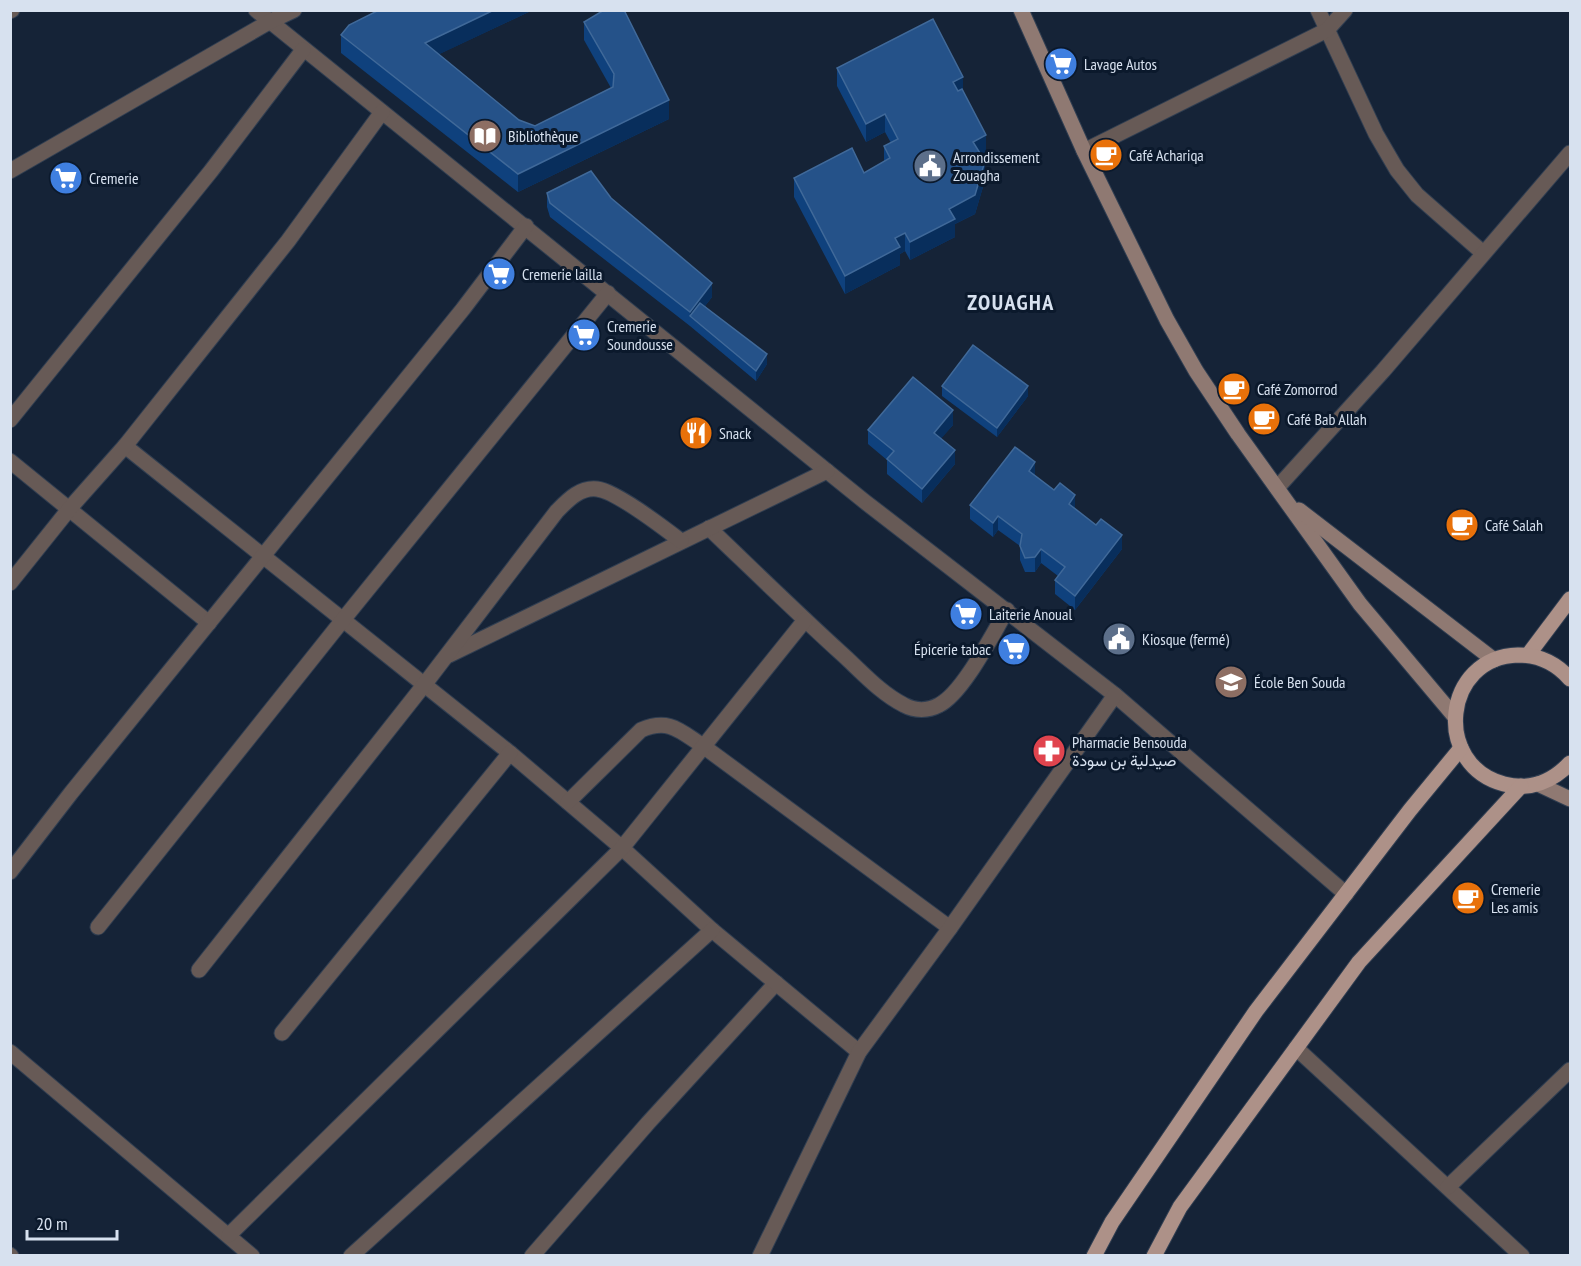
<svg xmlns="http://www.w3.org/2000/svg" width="1581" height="1266" font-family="'PT Sans Narrow',Vazirmatn,sans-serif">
<rect width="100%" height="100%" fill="#152337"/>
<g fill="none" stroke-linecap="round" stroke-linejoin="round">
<!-- service casing -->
<g stroke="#303e51" stroke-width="17">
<polyline id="service" points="532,1256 648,1123 776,983"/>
</g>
<!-- minor casing -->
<g stroke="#303e51" stroke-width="17">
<g id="minor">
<polyline points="256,10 864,501 1115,695 1346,894"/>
<polyline points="1318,10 1376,134 1397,170 1417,195 1483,253"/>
<polyline points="10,11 12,10"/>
<polyline points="1084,151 1327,30 1345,10"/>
<polyline points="10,171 269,22 294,10"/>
<polyline points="10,420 211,171 303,50"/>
<polyline points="125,446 510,753 622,848 712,930 859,1052"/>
<polyline points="10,461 209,623"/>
<polyline points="1277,488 1383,371 1570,153"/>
<path d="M709 528C753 570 796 612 841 653 861 671 880 693 904 705 915 711 928 711 939 705 963 693 992 635 1007 610"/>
<polyline points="10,583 70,508 125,446 288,241 382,112"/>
<polyline points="449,655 827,471"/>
<path d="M568 802 641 730C669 718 680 731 703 746L950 928"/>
<polyline points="10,872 71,793 463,309 526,226"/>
<polyline points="98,927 342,621 608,293"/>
<path d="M199 970 424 685 557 511C568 500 580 487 597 489 616 491 664 528 681 541"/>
<polyline points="282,1033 510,753"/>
<polyline points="1296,1048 1522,1256"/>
<polyline points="10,1052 252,1256"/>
<polyline points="1448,1187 1570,1070"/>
<polyline points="229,1235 622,848 805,620"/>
<polyline points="10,1255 11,1256"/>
<polyline points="351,1256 712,930"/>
<polyline points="760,1256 859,1052 950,928 1115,695"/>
</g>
</g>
<!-- secondary casing -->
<g stroke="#303e51" stroke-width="17">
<g id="secondary">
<polyline points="1021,10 1084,151 1167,320 1196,371 1238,434 1360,604 1455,717"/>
<polyline points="1299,510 1494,660"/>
<polyline points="1538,784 1570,799"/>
</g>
</g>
<!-- primary casing -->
<g stroke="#303e51" stroke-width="17">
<g id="primary">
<polyline points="1528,655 1570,599"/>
<path d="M1570 679C1557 664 1539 655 1518 655 1443 657 1432 765 1504 784 1530 791 1553 781 1570 763"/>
<polyline points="1094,1256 1112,1222 1256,1011 1410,810 1461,748"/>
<polyline points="1154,1256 1180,1207 1359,962 1521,786"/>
</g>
</g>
<!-- service -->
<use href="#service" stroke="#675a56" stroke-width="15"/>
<!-- minor -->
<use href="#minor" stroke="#675a56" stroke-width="15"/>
<!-- secondary -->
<use href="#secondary" stroke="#8f7972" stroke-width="15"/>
<!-- primary -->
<use href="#primary" stroke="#ad9188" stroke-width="15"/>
</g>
<!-- wall -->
<g fill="#0f417d">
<polygon points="379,10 533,10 439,54 519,120 535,126 611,88 584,40 584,22 669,119 518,192 341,53 341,35"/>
<polygon points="837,68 963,90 986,153 981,156 985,180 975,214 955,224 955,237 910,260 905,251 900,254 900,265 845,294 794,197 794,178 864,173 884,162 884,146 891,143 885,132 866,142 837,86"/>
<polygon points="547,193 611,198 712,297 705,306 767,364 756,381 690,326 550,217 547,207"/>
<polygon points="942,386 1028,396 997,437 942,396"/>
<polygon points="953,425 941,438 955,464 922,503 887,474 887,460 868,444 868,430"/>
<polygon points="1035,476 1122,549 1075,610 1055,594 1055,580 1058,576 1041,563 1035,572 1025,572 1020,560 1020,546 998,530 993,537 970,519 970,505"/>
</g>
<!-- shaded-wall -->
<g fill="#082e5c">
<polygon points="494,10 533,10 425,61 425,43"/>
<polygon points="963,77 963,95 953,100 953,82"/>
<polygon points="669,100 669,119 518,192 518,174"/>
<polygon points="885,114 885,132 866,142 866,124"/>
<polygon points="986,135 986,153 973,160 973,142"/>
<polygon points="985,161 985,180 975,214 955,224 955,237 910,260 910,242 949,209"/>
<polygon points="905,233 905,251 900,254 900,265 845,294 845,276 895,238"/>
<polygon points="712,283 712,297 694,320 690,316 690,312"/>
<polygon points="767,354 767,364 756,381 756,371"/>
<polygon points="1028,386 1028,396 997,437 997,428"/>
<polygon points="953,410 953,425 934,447 934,433"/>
<polygon points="955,450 955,464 922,503 922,489"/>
<polygon points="1035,462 1035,476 1029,471"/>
<polygon points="1075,495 1075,509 1069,504"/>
<polygon points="998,516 998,530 993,537 993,523"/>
<polygon points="1122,535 1122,549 1075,610 1075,596"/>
<polygon points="1041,549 1041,563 1035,572 1035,557"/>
</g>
<!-- building -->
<g fill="#255289" stroke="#406999" stroke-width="1.5">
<polygon points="379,10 494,10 425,43 519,120 535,126 613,87 614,74 584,22 604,10 624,10 669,100 518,174 341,35 349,25"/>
<polygon points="933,19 963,77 953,82 958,91 962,89 986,135 973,142 985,161 975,195 949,209 955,219 910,242 905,233 895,238 900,247 845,276 794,178 852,148 864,173 890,158 884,146 898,139 885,114 866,124 837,68"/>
<polygon points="591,171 611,198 712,283 690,312 550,203 547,193"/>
<polygon points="700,303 767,354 756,371 690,316"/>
<polygon points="973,345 1028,386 997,428 942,386"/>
<polygon points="913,377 953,410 934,433 955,450 922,489 887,459 894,451 868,430"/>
<polygon points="1015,447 1035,462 1029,471 1054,490 1060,483 1075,495 1069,504 1096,525 1101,519 1122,535 1075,596 1055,580 1065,567 1041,549 1035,557 1025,558 1020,546 1022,534 998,516 993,523 970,505"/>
</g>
<!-- icons -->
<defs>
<g id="supermarket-disc" transform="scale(1.725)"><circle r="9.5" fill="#3f7fe0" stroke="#0b192c"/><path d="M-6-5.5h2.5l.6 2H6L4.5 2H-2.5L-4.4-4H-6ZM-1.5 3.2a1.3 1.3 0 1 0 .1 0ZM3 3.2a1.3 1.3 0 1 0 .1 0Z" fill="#fff"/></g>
<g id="library-disc" transform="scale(1.725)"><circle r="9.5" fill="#8d6e63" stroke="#0b192c"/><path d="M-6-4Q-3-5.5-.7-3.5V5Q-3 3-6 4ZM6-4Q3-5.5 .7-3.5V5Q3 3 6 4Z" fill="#fff"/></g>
<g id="cafe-disc" transform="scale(1.725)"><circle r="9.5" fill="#e8710a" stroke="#0b192c"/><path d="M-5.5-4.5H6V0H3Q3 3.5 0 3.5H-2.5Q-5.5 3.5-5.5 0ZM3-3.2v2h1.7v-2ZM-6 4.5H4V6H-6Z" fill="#fff"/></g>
<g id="civic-disc" transform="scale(1.725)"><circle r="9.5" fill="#5c6f8a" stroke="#0b192c"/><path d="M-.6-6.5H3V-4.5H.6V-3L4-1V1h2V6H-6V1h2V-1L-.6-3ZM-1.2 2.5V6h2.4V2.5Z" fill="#fff"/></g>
<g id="restaurant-disc" transform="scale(1.725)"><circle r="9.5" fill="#e8710a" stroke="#0b192c"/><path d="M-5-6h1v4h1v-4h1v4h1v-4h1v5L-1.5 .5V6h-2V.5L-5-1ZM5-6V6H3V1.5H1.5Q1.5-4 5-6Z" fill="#fff"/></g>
<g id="school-disc" transform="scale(1.725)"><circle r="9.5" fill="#8d6e63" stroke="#0b192c"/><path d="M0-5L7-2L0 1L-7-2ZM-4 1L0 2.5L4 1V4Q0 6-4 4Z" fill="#fff"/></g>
<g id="pharmacy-disc" transform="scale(1.725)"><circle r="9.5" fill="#e0444e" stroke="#0b192c"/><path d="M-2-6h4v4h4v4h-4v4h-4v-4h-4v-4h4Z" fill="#fff"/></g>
</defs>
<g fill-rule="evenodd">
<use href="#supermarket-disc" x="1061" y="64"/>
<use href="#library-disc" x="485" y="136"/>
<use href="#cafe-disc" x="1106" y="155"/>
<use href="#civic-disc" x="930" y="166"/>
<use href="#supermarket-disc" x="66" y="178"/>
<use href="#supermarket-disc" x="499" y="274"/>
<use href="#supermarket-disc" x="584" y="335"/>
<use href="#cafe-disc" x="1234" y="389"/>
<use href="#cafe-disc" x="1264" y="419"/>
<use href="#restaurant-disc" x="696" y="433"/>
<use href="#cafe-disc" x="1462" y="525"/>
<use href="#supermarket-disc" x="966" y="614"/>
<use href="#civic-disc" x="1119" y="639"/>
<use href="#supermarket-disc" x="1014" y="649"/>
<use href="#school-disc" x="1231" y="682"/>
<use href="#pharmacy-disc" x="1049" y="751"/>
<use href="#cafe-disc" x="1468" y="898"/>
</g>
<g text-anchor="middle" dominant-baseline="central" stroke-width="6" stroke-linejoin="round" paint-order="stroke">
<!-- poi labels -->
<g font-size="16" fill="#d7e1ef" stroke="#0b192c" text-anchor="start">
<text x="1084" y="64">Lavage Autos</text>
<text x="508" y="136">Bibliothèque</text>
<text x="1129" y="155">Café Achariqa</text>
<text x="953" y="157">Arrondissement<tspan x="953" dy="18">Zouagha</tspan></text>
<text x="89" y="178">Cremerie</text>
<text x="522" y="274">Cremerie lailla</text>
<text x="607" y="326">Cremerie<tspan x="607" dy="18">Soundousse</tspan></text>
<text x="1257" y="389">Café Zomorrod</text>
<text x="1287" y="419">Café Bab Allah</text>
<text x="719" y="433">Snack</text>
<text x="1485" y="525">Café Salah</text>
<text x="989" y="614">Laiterie Anoual</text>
<text x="1142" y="639">Kiosque (fermé)</text>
<text x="991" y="649" text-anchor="end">Épicerie tabac</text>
<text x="1254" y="682">École Ben Souda</text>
<text x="1072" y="742">Pharmacie Bensouda<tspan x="1072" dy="18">صيدلية بن سودة</tspan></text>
<text x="1491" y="889">Cremerie<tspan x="1491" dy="18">Les amis</tspan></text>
</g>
<!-- district labels -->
<g font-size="22" font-weight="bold" letter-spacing="1.5" fill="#d7e1ef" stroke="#0b192c">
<text x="1011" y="302">ZOUAGHA</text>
</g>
</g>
<!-- border -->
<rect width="1581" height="1266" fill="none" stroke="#d7e1ef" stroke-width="24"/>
<!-- scale -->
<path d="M27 1230v9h90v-9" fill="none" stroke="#d7e1ef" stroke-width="3"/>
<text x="36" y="1230" font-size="18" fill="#d7e1ef" stroke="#0b192c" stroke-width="4.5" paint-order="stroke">20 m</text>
</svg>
